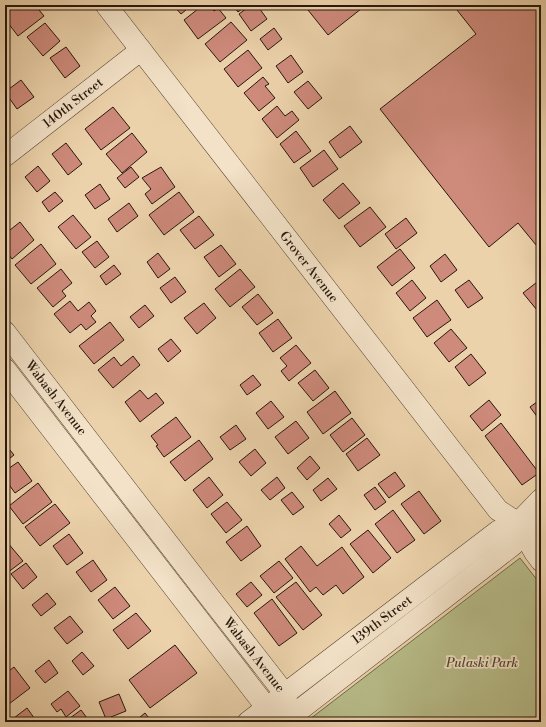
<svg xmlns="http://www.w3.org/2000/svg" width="546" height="727" font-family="'Libre Bodoni',serif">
<rect width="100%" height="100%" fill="#ecd2ab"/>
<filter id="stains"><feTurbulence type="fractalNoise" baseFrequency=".005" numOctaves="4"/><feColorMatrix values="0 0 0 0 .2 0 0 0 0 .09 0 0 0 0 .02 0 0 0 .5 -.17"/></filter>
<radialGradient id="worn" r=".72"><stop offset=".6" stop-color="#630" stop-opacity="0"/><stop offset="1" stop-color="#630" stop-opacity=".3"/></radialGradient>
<!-- green -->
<polygon fill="#b7bc89" stroke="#6e6a4b" points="520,558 541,585 541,722 306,722"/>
<!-- building -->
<g fill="#ce8a7b" stroke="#26170d">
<polygon points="17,5 35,5 44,16 18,36 5,19 5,14"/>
<polygon points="173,5 192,5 181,14"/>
<polygon points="203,5 210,5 214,11 218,8 226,18 198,39 184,20"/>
<polygon points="233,5 247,5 238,12"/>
<polygon points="251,5 257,5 267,19 251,31 239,14"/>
<polygon points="304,5 366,5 328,35"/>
<polygon points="453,5 541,5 541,251 518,223 489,247 380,109 476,34"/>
<polygon points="231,22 247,40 220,62 205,44"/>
<polygon points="45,23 60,41 43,56 27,37"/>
<polygon points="274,28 282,39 268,50 260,39"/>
<polygon points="66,47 80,66 65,78 50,58"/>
<polygon points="248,50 262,68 238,87 224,69"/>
<polygon points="291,55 303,72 288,83 276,66"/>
<polygon points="263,77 269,84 265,86 275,98 259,111 244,93"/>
<polygon points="21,80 34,97 17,109 5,92"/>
<polygon points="308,81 322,98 308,109 294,92"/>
<polygon points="277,106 285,116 292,111 299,120 277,138 262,119"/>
<polygon points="113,107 130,128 101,150 85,129"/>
<polygon points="350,126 362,142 340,158 329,142"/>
<polygon points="296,131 311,151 294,163 280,144"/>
<polygon points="132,133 147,152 122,173 106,154"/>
<polygon points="66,143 82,164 68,175 52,154"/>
<polygon points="324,150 338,169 313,187 300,168"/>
<polygon points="38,166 50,181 37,192 25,177"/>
<polygon points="131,167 139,177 125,188 117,178"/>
<polygon points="161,167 175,187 152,204 145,194 151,189 142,178"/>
<polygon points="343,183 360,203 339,219 323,200"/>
<polygon points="100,184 110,199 95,209 85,195"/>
<polygon points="55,192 63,201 49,212 42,202"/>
<polygon points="179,192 194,212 164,235 149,215"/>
<polygon points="129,203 138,216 117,232 108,219"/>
<polygon points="370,207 386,227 360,247 344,226"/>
<polygon points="73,215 91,237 76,249 58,227"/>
<polygon points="199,216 214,235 195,249 180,230"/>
<polygon points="406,218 417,233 396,249 385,234"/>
<polygon points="20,222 34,240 12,259 5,250 5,234"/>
<polygon points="97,241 109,257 95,268 82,252"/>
<polygon points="41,244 56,264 31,284 15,265"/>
<polygon points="221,245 236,264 219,277 204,257"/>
<polygon points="400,249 415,268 392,286 377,267"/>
<polygon points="158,253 170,269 158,278 147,262"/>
<polygon points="445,254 457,270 441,282 430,266"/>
<polygon points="114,265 121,274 106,285 100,276"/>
<polygon points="61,269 72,283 62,291 66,296 53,307 37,288"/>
<polygon points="240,269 255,287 230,307 215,289"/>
<polygon points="175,277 186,292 171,303 160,288"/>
<polygon points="541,279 541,315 523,293"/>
<polygon points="412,280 426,298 410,311 396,293"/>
<polygon points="469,280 483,298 468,308 455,290"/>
<polygon points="258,294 273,313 257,325 242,307"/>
<polygon points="437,300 451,320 427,337 413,318"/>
<polygon points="70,301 78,311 89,302 96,311 91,316 96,322 86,330 81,324 70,333 54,314"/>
<polygon points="204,303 216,318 197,334 184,318"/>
<polygon points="145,305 154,316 139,328 130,317"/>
<polygon points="278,319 292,338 273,352 259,333"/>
<polygon points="110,322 124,340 94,364 79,346"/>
<polygon points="451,329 467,348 449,362 434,343"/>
<polygon points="171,339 181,351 168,362 158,349"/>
<polygon points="296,345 311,363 289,381 281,371 287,366 280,358"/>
<polygon points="471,354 486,373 469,386 455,367"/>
<polygon points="133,356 140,365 113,388 98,370 114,357 121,366"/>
<polygon points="315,370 329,388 313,401 298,383"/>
<polygon points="253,375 261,385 247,395 240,385"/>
<polygon points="140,390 148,399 156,393 164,403 140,422 125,402"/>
<polygon points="335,391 351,413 323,434 307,412"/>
<polygon points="541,399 541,422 530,407"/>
<polygon points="489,400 501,415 482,431 470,416"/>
<polygon points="271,401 284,417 268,429 256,413"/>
<polygon points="176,417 191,437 164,457 156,446 158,445 151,436"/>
<polygon points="352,418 365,435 343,452 330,435"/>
<polygon points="296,421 309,438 288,454 275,437"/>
<polygon points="501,423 539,473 522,485 485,436"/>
<polygon points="236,425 246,439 230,450 220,437"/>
<polygon points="367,438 380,455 358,471 346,454"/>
<polygon points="199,440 213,459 185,481 170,462"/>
<polygon points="5,444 14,455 5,462"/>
<polygon points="255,449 266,463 251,476 239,462"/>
<polygon points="310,456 320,468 307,480 297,468"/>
<polygon points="18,462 32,481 15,493 5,479 5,471"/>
<polygon points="395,472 405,486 389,498 378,484"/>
<polygon points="209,477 223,495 207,508 193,490"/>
<polygon points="277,477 285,488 270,500 261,490"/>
<polygon points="328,478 337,489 321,501 313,490"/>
<polygon points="38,483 52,502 23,524 9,506"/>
<polygon points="375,487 386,502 375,510 364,495"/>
<polygon points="419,491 441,521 424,534 401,504"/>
<polygon points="292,492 304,507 293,515 281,500"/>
<polygon points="227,502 242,520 226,533 211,514"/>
<polygon points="55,504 70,523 40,546 25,527"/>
<polygon points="393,510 415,540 397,553 375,524"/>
<polygon points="339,515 351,530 341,538 329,524"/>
<polygon points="247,526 261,546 241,561 226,542"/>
<polygon points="368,530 391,558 373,573 350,544"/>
<polygon points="69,534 83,553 67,565 53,546"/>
<polygon points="7,542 23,561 7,573 5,570 5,544"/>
<polygon points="301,546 317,566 342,547 364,577 343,594 336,585 323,595 316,587 310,592 285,559"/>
<polygon points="93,560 107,580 91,592 76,572"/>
<polygon points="279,561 293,578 274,593 260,576"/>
<polygon points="26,563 37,577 23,589 11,574"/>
<polygon points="251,582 262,595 247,607 236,594"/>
<polygon points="296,582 322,615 303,630 276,597"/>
<polygon points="115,587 130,606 113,619 98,600"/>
<polygon points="47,593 56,604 41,616 32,605"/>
<polygon points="272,599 297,633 279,646 254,613"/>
<polygon points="136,613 151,631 128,649 113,630"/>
<polygon points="70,616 83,632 67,644 54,628"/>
<polygon points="175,645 197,673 150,708 129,680"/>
<polygon points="82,652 94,666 83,675 72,661"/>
<polygon points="49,660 58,673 45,683 35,671"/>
<polygon points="14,667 30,688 5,707 5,674"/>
<polygon points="68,691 80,706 66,717 61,709 57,712 51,704"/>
<polygon points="119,694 126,711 106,719 99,702"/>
<polygon points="27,708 37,722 10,722 10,721"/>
<polygon points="81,710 90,722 66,722 66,721"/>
<polygon points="145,713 152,722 134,722"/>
</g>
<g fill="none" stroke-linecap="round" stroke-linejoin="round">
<!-- minor casing -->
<g stroke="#584634" stroke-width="22">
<g id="minor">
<polyline points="106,5 498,510 518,523 541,530"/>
<polyline points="5,156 141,50"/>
<polyline points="5,332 211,599 285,694 290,717"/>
<polyline points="5,369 267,708 290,717"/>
<polyline points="518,523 535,553 541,561"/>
<polyline points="248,722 498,531 518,523 541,499"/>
<polyline points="284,722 513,545 518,523"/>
</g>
</g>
<!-- minor -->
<use href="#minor" stroke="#f3e2c8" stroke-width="21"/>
</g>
<g text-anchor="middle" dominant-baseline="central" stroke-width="3.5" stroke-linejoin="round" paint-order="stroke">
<!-- street labels -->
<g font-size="13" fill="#26170d" stroke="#f3e2c8">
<text transform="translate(73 103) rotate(-38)">140th Street</text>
<text transform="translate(309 267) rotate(52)">Grover Avenue</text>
<text transform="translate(56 398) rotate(52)">Wabash Avenue</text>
<text transform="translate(382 620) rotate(-37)">139th Street</text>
<text transform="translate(254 655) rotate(52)">Wabash Avenue</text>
</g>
<!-- park labels -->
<g font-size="13" font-style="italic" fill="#524932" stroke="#f3e2c8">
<text x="482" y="663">Pulaski Park</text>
</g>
</g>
<!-- margin -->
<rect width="546" height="727" fill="none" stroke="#ecd2ab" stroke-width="20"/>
<rect x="6" y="6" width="534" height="715" fill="none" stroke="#26170d" stroke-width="2"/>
<rect x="10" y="10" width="526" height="707" fill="none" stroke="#26170d"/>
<rect width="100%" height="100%" filter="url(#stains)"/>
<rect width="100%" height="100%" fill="url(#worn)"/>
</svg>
